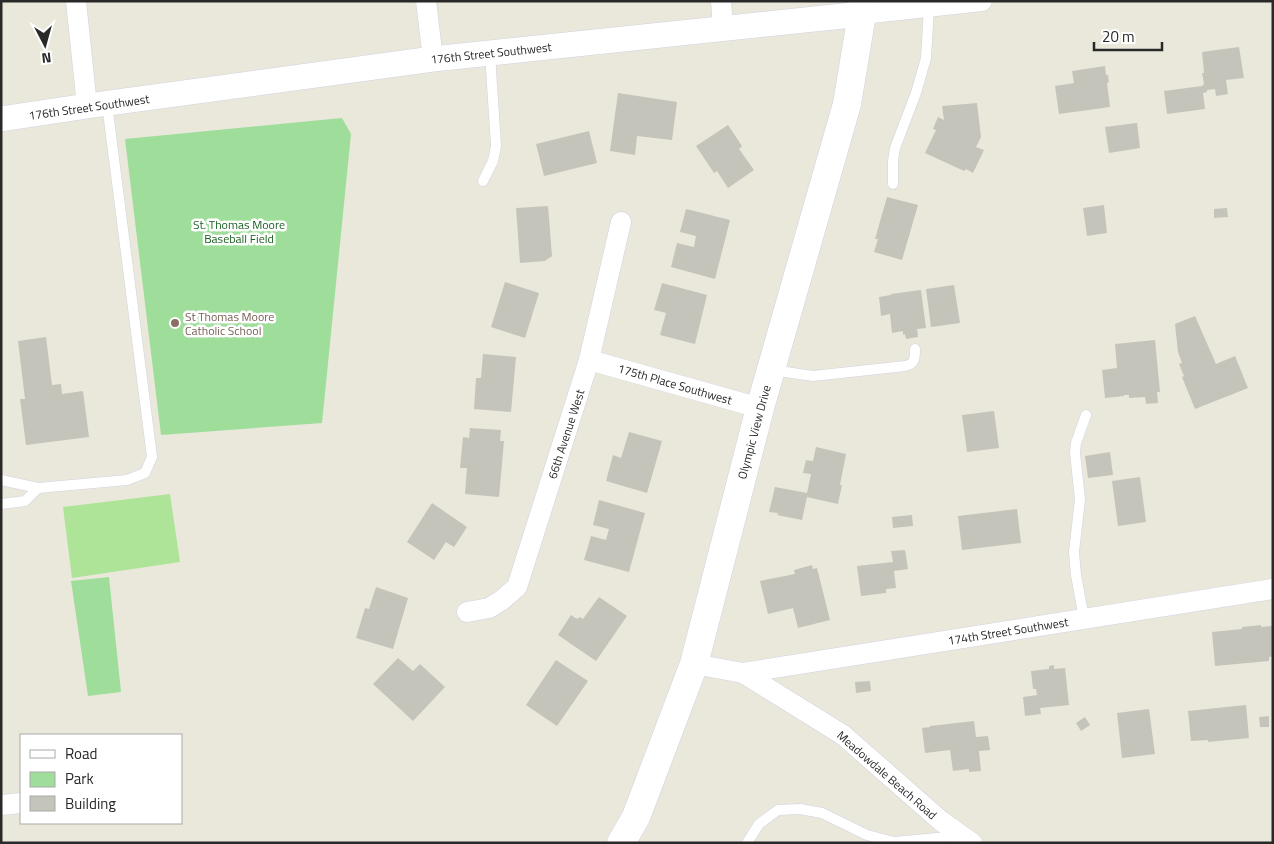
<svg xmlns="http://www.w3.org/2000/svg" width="1274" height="844" font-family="'Titillium Web',sans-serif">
<rect width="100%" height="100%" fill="#eae8db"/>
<!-- green -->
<g fill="#9fdd9b">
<polygon points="342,118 351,134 322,423 161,435 125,139"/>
<polygon points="109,577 121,692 88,696 71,581"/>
</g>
<!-- pitch -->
<polygon fill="#aee498" points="170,494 180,562 72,578 63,507"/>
<!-- building -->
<g fill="#c5c4bb">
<polygon points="1239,47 1244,78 1226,80 1228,94 1216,96 1215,89 1207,90 1207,92 1203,93 1205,109 1167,114 1164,91 1202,86 1204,84 1202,73 1204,73 1202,52"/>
<polygon points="1105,66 1106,75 1108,75 1109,82 1107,83 1110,107 1059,114 1055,86 1074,83 1072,71"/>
<polygon points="618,93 677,102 672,140 637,136 635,155 610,151"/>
<polygon points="977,103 981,137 976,147 984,150 973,173 966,169 964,171 925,153 936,130 933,129 938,117 944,120 942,106"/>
<polygon points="1137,123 1140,148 1109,153 1105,127"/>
<polygon points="728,125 742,146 739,149 754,170 728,188 717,171 714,173 696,146"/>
<polygon points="589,131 597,163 544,176 536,144"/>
<polygon points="887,197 918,205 902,260 874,252 878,239 875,239"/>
<polygon points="1104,205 1107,233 1087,236 1083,208"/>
<polygon points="548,206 552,256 545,261 520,263 516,208"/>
<polygon points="1227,208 1228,217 1214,218 1214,209"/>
<polygon points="686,209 730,220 715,279 671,267 677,243 694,247 696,236 680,232"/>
<polygon points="505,282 539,293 525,338 491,327"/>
<polygon points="662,283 707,295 695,344 660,335 666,313 654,310"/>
<polygon points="954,285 960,323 931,327 926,289"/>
<polygon points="921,290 926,328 917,329 918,337 906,339 905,334 903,335 903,331 892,333 890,314 881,316 879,297 891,295 891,294"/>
<polygon points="1195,316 1216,364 1235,356 1248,388 1195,409 1182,377 1184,376 1179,364 1182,363 1178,352 1175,324"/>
<polygon points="46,337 52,385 61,384 62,394 83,391 89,437 26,445 20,399 25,399 18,341"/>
<polygon points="1155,340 1160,392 1157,392 1158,403 1146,404 1145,397 1129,398 1129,395 1124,395 1124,396 1105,398 1102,370 1117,368 1115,344"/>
<polygon points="483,354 516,357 511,412 474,409 476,378 481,378"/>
<polygon points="994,411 999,448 967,452 962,415"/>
<polygon points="470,428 501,430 500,441 504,441 499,497 465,494 467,468 460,468 463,437 469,438"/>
<polygon points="629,432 662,441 647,493 606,481 613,455 621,458"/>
<polygon points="816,447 846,454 840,485 842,485 838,504 807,497 802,520 777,515 778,513 769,512 775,487 807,493 811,474 803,473 806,460 813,461"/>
<polygon points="1110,452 1113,475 1088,478 1085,456"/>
<polygon points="1140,477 1146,522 1118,526 1112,481"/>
<polygon points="599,500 645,513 629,572 584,560 591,536 606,540 609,529 593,525"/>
<polygon points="432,503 467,527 454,547 446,542 434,560 407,542"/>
<polygon points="1017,509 1021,543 962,550 958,516"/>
<polygon points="912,515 913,526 893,528 892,517"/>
<polygon points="905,550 908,569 894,571 896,588 886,589 886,593 861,596 857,566 893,562 891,551"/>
<polygon points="812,565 813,569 817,568 830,620 798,628 793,608 768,614 760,581 795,574 794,570"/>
<polygon points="376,587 408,598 393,649 356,638 365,608 369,609"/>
<polygon points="599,597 627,616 596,661 558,635 571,615 577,619 580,617 583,619"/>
<polygon points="1261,625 1261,627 1273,626 1273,656 1269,657 1269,661 1215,666 1212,632 1242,629 1242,627"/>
<polygon points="398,658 413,671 420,664 445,687 413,721 373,684"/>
<polygon points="556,660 588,681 557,726 526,705"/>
<polygon points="1054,665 1054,669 1065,668 1069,705 1040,708 1041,714 1025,716 1023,697 1037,695 1036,689 1033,689 1031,671 1049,669 1049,666"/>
<polygon points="870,681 871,691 856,693 855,682"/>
<polygon points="1246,705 1249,738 1208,742 1208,740 1191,741 1188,711"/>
<polygon points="1149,709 1155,754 1122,758 1117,713"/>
<polygon points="1269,716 1269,727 1260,727 1259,717"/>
<polygon points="1085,717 1090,725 1081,731 1076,723"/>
<polygon points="974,721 976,737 988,736 990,750 979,751 981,771 969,772 969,769 953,771 950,750 925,753 922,728 930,727 930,726"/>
</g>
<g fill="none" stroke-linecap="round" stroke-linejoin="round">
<!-- service casing -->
<g stroke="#d2d1e1" stroke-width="11">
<g id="service">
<polyline points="483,181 493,161 496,146 490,54"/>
<polyline points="893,184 893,161 895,148 916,93 926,58 929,7"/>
<path d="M772 370 813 376 905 366C915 364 915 358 915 349"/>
<polyline points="1,480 38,488 127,480 145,473 152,457 107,104"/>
<polyline points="1,504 25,501 38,488"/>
<polyline points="1084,619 1076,575 1074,552 1080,499 1075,453 1076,443 1086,415"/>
<polyline points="747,843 759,824 778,810 800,809 822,813 867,835 894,842 959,836"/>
</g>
</g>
<!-- minor casing -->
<g stroke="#d2d1e1" stroke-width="21">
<g id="minor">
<polyline points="76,1 87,106"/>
<polyline points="426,1 433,59"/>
<polyline points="721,1 723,28"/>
<polyline points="862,14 982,1"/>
<polyline points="589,360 760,408"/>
<polyline points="467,612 489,608 502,600 517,587 589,360 621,222"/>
<polyline points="694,664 743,673 843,735 941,821 972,843"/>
<polyline points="743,673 1273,589"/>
<polyline points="1,805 21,803"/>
</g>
</g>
<!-- tertiary casing -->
<g stroke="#d2d1e1" stroke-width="26">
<polyline id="tertiary" points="1,119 87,106 433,59 862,14"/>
</g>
<!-- secondary casing -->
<g stroke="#d2d1e1" stroke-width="29">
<polyline id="secondary" points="621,843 636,817 694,664 760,408 847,104 862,14 863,1"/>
</g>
<!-- service -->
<use href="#service" stroke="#fff" stroke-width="10"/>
<!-- minor -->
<use href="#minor" stroke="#fff" stroke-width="20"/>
<!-- tertiary -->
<use href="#tertiary" stroke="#fff" stroke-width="25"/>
<!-- secondary -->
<use href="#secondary" stroke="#fff" stroke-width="28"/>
</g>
<!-- markers -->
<circle fill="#8d6e63" stroke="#fff" stroke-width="2" cx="175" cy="323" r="5"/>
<g text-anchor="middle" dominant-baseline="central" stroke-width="5" stroke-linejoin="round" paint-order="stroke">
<!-- street labels -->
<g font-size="12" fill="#292929" stroke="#fff">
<text transform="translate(491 53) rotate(-6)">176th Street Southwest</text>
<text transform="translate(89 107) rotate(-8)">176th Street Southwest</text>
<text transform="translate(675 384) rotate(16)">175th Place Southwest</text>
<text transform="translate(754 432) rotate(-75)">Olympic View Drive</text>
<text transform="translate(566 434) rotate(-72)">66th Avenue West</text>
<text transform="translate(1008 631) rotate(-9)">174th Street Southwest</text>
<text transform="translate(887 775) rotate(41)">Meadowdale Beach Road</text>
</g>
<!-- park labels -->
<g font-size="12" fill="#1e6023" stroke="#fff">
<text x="239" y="224">St. Thomas Moore<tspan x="239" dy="14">Baseball Field</tspan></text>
</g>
<!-- education labels -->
<g font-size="12" fill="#785e54" stroke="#fff" text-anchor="start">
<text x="185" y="316">St Thomas Moore<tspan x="185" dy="14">Catholic School</tspan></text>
</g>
</g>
<!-- border -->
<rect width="1274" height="844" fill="none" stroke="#292929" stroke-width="5"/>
<!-- legend -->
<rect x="20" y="734" width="162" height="90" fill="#ffffff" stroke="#a9a9a9"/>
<rect x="30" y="750" width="25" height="8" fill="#ffffff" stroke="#a9a9a9"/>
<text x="65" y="759" font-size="15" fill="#292929">Road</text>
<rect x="30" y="772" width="25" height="15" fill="#9fdd9b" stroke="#a9a9a9"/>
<text x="65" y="784" font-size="15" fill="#292929">Park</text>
<rect x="30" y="796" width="25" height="15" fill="#c5c4bb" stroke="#a9a9a9"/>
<text x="65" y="809" font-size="15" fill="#292929">Building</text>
<!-- north arrow -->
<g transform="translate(45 45) rotate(174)" stroke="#ffffff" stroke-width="4" paint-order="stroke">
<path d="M0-4L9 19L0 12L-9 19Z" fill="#292929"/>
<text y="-8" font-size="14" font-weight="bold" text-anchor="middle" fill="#292929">N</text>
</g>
<!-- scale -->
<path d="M1094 42v8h68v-8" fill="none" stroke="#292929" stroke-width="2.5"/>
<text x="1102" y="42" font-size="15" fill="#292929" stroke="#ffffff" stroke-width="4" paint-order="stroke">20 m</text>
</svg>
